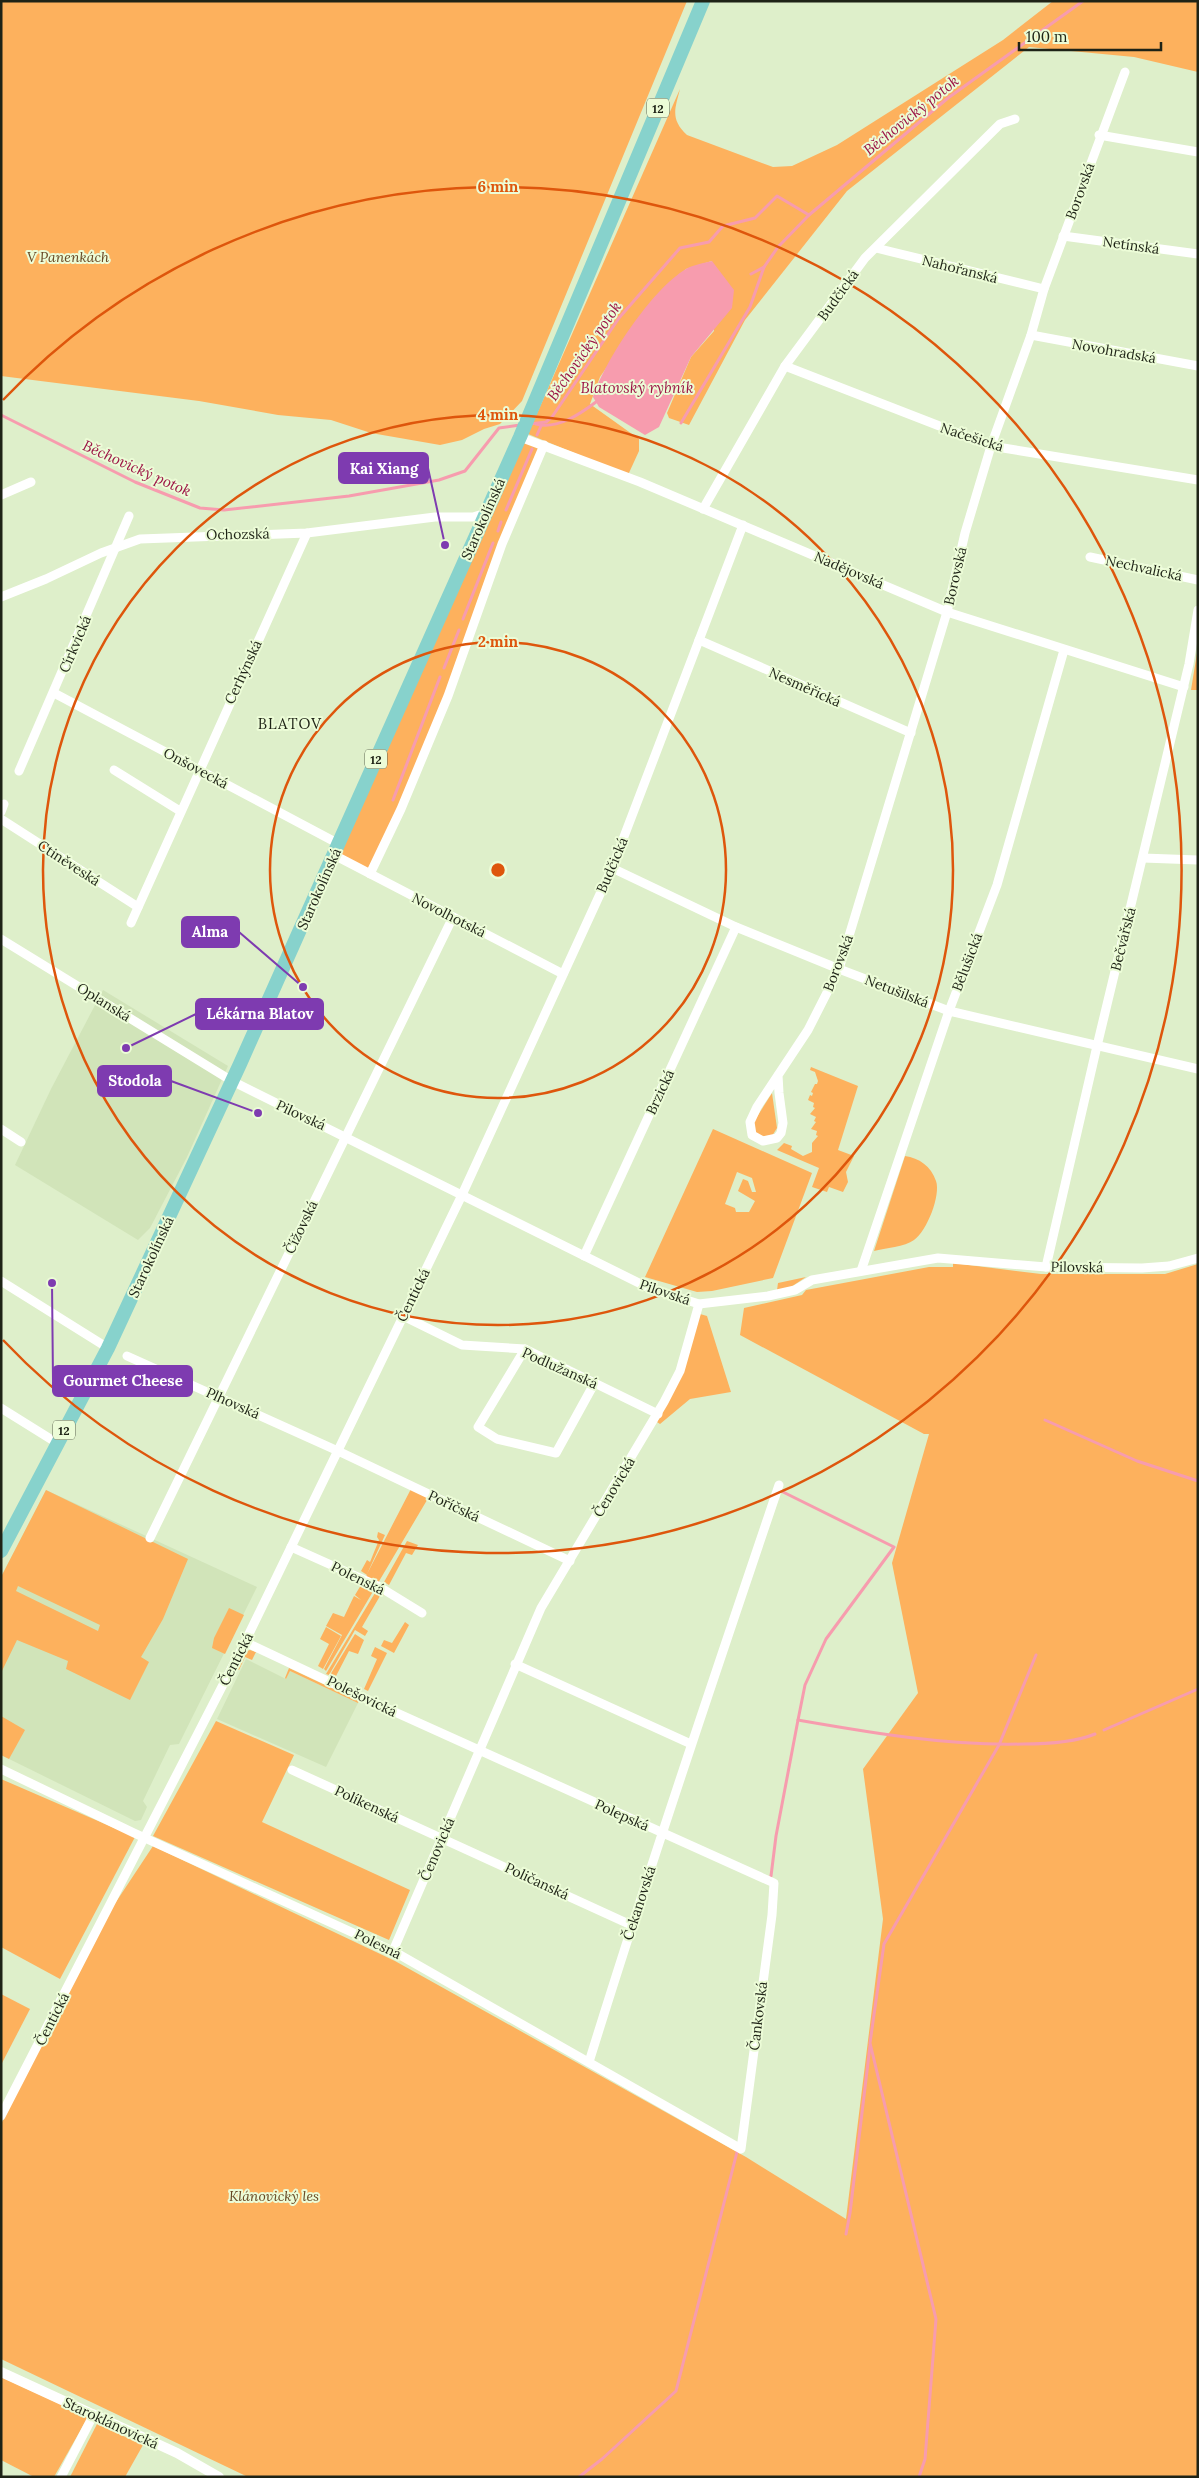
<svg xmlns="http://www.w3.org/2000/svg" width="1199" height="2478" font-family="Lora,serif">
<rect width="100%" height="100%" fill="#deefca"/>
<!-- built -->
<g fill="#d1e4b9">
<polygon points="103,990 228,1066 187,1157 150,1228 138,1240 15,1165 51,1089"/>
<polygon points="46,1490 257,1587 179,1744 170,1745 143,1801 147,1807 141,1820 135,1821 1,1755 1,1577"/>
<polygon points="246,1659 286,1679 290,1671 358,1703 326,1767 217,1719"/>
</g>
<!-- green -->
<g fill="#fdb15d" fill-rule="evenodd">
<polygon points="1,1 687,1 522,401 500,424 484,429 462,440 440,445 371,433 331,420 278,415 199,401 1,376"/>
<path d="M1053 1H1198V72L1134 57 1029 47 847 191 745 320 689 425 669 418 667 413 691 357 714 331 712 261 686 269 655 297 600 377 590 404 639 439V451L628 475 528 434 680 89C675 109 670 119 687 135L773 167 792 166 837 145 1003 40Z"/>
<polygon points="520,437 544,445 437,722 370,874 334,855"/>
<polygon points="1198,647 1198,690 1191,690"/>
<polygon points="811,1067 858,1086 838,1150 854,1156 846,1172 848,1182 843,1192 829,1187 827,1192 812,1187 819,1168 777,1150 784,1143 792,1146 791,1149 803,1156 812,1152 812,1143 818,1136 816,1135 817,1131 811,1129 816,1122 814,1121 816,1117 810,1114 815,1108 813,1107 814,1103 808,1100 810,1095 812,1096 813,1093 811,1092 815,1084 817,1084 818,1081 815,1072 810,1070"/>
<polygon points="772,1093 777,1128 772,1136 764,1138 755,1133 753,1123"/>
<path d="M713 1129 812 1173 773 1278 712 1291 697 1292 645 1277ZM737 1172 752 1178 756 1192H752L748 1181 743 1179 738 1191 755 1201 749 1212H736L735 1208 725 1204Z"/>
<path d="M905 1156C919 1158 931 1166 936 1181 941 1195 927 1231 914 1240 905 1247 885 1248 874 1251Z"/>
<polygon points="953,1263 1041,1274 1165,1274 1198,1264 1198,2477 248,2477 1,2359 1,2124 114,1905 153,1846 395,1961 746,2157 846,2219 883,1919 863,1769 918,1693 892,1563 929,1434 924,1434 740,1335 744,1308 802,1295 806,1290 929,1267 953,1267"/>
<polygon points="806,1277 791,1287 777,1290 778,1283"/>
<polygon points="700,1314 707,1316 731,1392 690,1399 660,1424 657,1422 682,1375"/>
<polygon points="412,1487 430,1495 326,1671 324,1669 342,1635 326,1626 333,1613 344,1617 354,1596 361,1600 355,1595 367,1575 361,1571 367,1560 370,1562 379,1540 377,1537 378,1532 385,1535 367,1574"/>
<path d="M46 1490 188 1559 163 1619 141 1657 149 1662 130 1700 66 1669 68 1661 17 1640 1 1673V1577ZM18 1586 100 1625 98 1631 16 1591Z"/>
<polygon points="407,1541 418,1545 412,1555 406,1553 389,1585 384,1582"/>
<polygon points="378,1588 384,1594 383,1596 377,1594 380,1596 362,1627 368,1631 365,1636 355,1630 329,1675 326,1674"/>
<polygon points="229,1608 244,1615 225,1654 212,1648 214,1638"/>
<polygon points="405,1622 409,1625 394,1653 381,1646 384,1640 392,1643"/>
<polygon points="326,1627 341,1636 323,1669 318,1666 329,1644 320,1639"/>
<polygon points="355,1634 364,1640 358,1654 349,1651 335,1678 330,1675"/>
<polygon points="375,1647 387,1653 368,1691 364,1689 377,1659 371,1656"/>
<polygon points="250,1650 256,1652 252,1660 245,1657 239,1670 237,1669 244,1652"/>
<polygon points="289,1668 359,1701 358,1703 290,1671 286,1679 285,1678"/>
<polygon points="1,1716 25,1730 9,1759 1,1755"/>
<polygon points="216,1721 294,1755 262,1822 410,1890 389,1940 153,1836"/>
<polygon points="1,1779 135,1837 60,1979 1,1947"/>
<polygon points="1,1994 30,2009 1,2065"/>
<polygon points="1,2377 88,2417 54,2477 34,2477 1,2460"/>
<polygon points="97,2424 143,2445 125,2477 70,2477"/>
</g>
<!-- water -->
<path fill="#f79cae" d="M712 261 734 290 732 308 691 357 659 427 645 435 599 407 593 397C605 360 652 289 686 269 693 265 704 263 712 261Z"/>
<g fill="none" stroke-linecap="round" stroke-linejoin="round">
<!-- stream -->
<g stroke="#f79cae" stroke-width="3">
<polyline points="751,274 764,267"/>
<polyline points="1,415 135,482 200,508 224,510 349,496 439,480 465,471 499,428 520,425"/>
<polyline points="681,423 750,307 764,267 778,247 809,215"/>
<polyline points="529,424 546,422 552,417 619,318 680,248 709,242 723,226 755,218 777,196 809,215 948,98 1083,1"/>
<path d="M536 424C557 430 580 414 596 402"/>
<polyline points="537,435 541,426"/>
<polyline points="506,510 532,449"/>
<polyline points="498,531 501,522"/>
<polyline points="463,619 493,543"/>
<polyline points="444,668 459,630"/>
<polyline points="393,800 440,677"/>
<polyline points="1045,1420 1137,1461 1198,1481"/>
<polyline points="781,1491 894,1547 826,1639 805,1685 798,1720"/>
<polyline points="1104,1730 1198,1689"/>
<path d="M771 1876 776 1836 798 1720C873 1733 947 1746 1023 1744 1046 1744 1073 1743 1095 1734"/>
<polyline points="846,2234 850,2213 870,2046"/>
<polyline points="579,2477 602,2459 676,2391 737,2152"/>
<polyline points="919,2477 925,2459 936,2319 870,2043 884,1944 999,1745 1036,1655"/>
</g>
<!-- minor -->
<g stroke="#fff" stroke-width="9">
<polyline points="1099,135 1198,152"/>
<polyline points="1063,236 1198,254"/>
<polyline points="876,248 1044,289"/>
<polyline points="1031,335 1198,366"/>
<polyline points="785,366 991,446 1198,480"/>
<polyline points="520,437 640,482 947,612 1184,687"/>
<polyline points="1,495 31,482"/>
<polyline points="703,509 785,366 865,258 1000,124 1015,119"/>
<polyline points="1090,557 1198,580"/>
<polyline points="1,597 46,579 101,553 140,539 307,533 435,517 473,517 486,513"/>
<polyline points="699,640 911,733"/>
<polyline points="54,693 339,844"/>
<polyline points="114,770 180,811"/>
<polyline points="19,771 129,516"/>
<polyline points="1,812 4,804"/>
<polyline points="1,819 138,907"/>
<polyline points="334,855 563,974"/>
<polyline points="1143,858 1198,860"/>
<polyline points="612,868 736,927 839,969 949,1011 1198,1069"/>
<polyline points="370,874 401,809 448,696 502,544 544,445"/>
<polyline points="131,923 307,533"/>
<polyline points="1,939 232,1081 649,1288 699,1304 768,1296 795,1290 812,1280 938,1258 1046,1267 1142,1268 1169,1266 1198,1258"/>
<polyline points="778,1075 779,1093 783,1123 781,1133 777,1138 763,1141 752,1135 750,1122 757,1107 808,1030 839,969 947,612 965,533 991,446 1031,335 1044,289 1125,72"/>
<polyline points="1,1129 21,1142"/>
<polyline points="584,1256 736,927"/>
<polyline points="1046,1267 1097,1046 1189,664 1198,610"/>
<polyline points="861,1271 949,1011 997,885 1064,650"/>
<polyline points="1,1281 108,1348"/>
<polyline points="403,1316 462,1345 525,1349 658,1414"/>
<polyline points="525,1349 478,1427 497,1439 556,1453 594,1384"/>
<polyline points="127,1356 338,1451 570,1561"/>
<polyline points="1,1408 57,1443"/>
<polyline points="150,1538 453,917"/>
<polyline points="291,1547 378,1586 422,1613"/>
<polyline points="515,1664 691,1744"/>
<polyline points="1,1769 134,1833 393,1951 741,2149 772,1915 774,1883 366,1699 245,1642"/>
<polyline points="292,1770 631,1925"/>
<polyline points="393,1951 541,1608 664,1402 680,1371 699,1304"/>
<path d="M589 2062C649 1869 714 1677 779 1485"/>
<polyline points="1,2116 245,1642 461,1197 612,868 743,525"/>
<polyline points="61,2477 94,2414"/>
</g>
<!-- tertiary -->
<polyline stroke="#fff" stroke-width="10" points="1,2372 177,2453 219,2477"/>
<!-- primary -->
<polyline stroke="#87d2cc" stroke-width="14" points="1,1551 108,1348 240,1064 520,437 703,1"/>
</g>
<!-- distance rings -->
<g fill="none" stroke="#de560c" stroke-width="2.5">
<circle cx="498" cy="870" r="228"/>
<circle cx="498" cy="870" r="455"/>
<path d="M3 400A683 683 0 1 1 3 1340"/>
</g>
<g text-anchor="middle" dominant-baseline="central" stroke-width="4" stroke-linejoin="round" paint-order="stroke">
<!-- shield labels -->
<g fill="#ecfcd7" stroke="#5c6450" stroke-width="1">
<rect x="647" y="98.5" width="22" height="19" rx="4"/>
<rect x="365" y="749.5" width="22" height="19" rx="4"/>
<rect x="53" y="1420.5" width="22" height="19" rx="4"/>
</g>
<g font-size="12" font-weight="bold" fill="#1e2316">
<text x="658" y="108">12</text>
<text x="376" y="759">12</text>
<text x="64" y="1430">12</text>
</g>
<!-- street labels -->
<g font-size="14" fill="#1e2316" stroke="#ecfcd7">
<text transform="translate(1080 191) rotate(-70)">Borovská</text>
<text transform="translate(1131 245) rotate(8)">Netínská</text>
<text transform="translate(960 269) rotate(14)">Nahořanská</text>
<text transform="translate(838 295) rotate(-54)">Budčická</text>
<text transform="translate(1114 351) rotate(10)">Novohradská</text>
<text transform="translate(972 437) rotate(18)">Načešická</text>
<text transform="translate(483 519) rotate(-66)">Starokolínská</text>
<text transform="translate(238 534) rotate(-1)">Ochozská</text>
<text transform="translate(1144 568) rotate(12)">Nechvalická</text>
<text transform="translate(849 570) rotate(23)">Nadějovská</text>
<text transform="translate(955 576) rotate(-77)">Borovská</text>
<text transform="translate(75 644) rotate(-67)">Církvická</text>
<text transform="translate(243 672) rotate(-65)">Cerhýnská</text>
<text transform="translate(805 687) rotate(24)">Nesměřická</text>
<text transform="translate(196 768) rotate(28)">Onšovecká</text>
<text transform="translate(69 863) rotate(33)">Ctiněveská</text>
<text transform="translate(612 865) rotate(-67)">Budčická</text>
<text transform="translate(319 889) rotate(-66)">Starokolínská</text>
<text transform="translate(449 915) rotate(27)">Novolhotská</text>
<text transform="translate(1123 939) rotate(-76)">Bečvářská</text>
<text transform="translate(967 962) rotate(-69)">Bělušická</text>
<text transform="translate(838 963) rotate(-69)">Borovská</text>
<text transform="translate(897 991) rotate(21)">Netušilská</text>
<text transform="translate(104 1002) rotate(32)">Oplanská</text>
<text transform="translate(660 1092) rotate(-65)">Brzická</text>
<text transform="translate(301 1115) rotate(25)">Pilovská</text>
<text transform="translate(301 1227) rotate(-64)">Čížovská</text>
<text transform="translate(151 1257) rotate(-65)">Starokolínská</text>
<text transform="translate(1077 1267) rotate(1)">Pilovská</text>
<text transform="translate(665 1292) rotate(19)">Pilovská</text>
<text transform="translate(413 1295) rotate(-64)">Čentická</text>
<text transform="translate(560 1368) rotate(24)">Podlužanská</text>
<text transform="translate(233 1403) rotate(24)">Plhovská</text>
<text transform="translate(614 1487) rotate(-59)">Čenovická</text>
<text transform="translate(454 1506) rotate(25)">Poříčská</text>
<text transform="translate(358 1578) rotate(26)">Polenská</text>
<text transform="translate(236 1659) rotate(-63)">Čentická</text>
<text transform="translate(362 1696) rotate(26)">Polešovická</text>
<text transform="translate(367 1804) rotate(25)">Políkenská</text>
<text transform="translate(622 1815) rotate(24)">Polepská</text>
<text transform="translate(437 1849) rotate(-67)">Čenovická</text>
<text transform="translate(537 1881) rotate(25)">Poličanská</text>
<text transform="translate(639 1903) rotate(-72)">Čekanovská</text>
<text transform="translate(378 1944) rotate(26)">Polesná</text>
<text transform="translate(758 2016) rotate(-83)">Čankovská</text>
<text transform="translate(52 2019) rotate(-63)">Čentická</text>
<text transform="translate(111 2423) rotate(25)">Staroklánovická</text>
</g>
<!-- park labels -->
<g font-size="14" font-style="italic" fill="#674723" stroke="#ecfcd7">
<text x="68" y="257">V Panenkách</text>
<text x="274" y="2196">Klánovický les</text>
</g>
<!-- water labels -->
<g font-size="15" font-style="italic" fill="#9c1546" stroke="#ecfcd7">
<text transform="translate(911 115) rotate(-39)">Běchovický potok</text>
<text transform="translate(584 351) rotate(-55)">Běchovický potok</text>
<text x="637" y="387">Blatovský rybník</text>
<text transform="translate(137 468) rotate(24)">Běchovický potok</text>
</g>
<!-- neighbourhood labels -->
<g font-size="15" letter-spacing="1" fill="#1e2316" stroke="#ecfcd7">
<text x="290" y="723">BLATOV</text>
</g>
</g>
<circle cx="498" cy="870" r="8" fill="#de560c" stroke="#ecfcd7" stroke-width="2.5"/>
<g font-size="15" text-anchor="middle" font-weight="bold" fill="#de560c" stroke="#ecfcd7" stroke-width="4" stroke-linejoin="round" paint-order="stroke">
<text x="498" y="192">6 min</text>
<text x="498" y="420">4 min</text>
<text x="498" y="647">2 min</text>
</g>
<!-- callouts -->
<path fill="none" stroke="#7e3bb0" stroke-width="2" d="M445 545L428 468M303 987L239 932M126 1048L196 1014M258 1113L171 1081M52 1283L53 1381"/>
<g fill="#7e3bb0" stroke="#ecfcd7" stroke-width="2">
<circle cx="445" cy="545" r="5"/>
<circle cx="303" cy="987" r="5"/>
<circle cx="126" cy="1048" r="5"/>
<circle cx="258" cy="1113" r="5"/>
<circle cx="52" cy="1283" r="5"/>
</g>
<g fill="#7e3bb0" stroke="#7e3bb0" stroke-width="2">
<rect x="339" y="453" width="89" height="30" rx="5"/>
<rect x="182" y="917" width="57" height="30" rx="5"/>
<rect x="196" y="999" width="127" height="30" rx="5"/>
<rect x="98" y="1066" width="73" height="30" rx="5"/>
<rect x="53" y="1366" width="139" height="30" rx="5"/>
</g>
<g font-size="15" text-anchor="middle" font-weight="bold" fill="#fff">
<text x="384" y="474">Kai Xiang</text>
<text x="210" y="937">Alma</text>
<text x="260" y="1019">Lékárna Blatov</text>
<text x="135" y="1086">Stodola</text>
<text x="123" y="1386">Gourmet Cheese</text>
</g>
<!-- border -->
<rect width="1199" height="2478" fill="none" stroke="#1e2316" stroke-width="5"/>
<!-- scale -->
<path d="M1019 42v8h142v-8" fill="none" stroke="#1e2316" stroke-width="2.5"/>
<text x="1026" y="42" font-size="15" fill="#1e2316" stroke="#ecfcd7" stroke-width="4" paint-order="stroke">100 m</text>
</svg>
